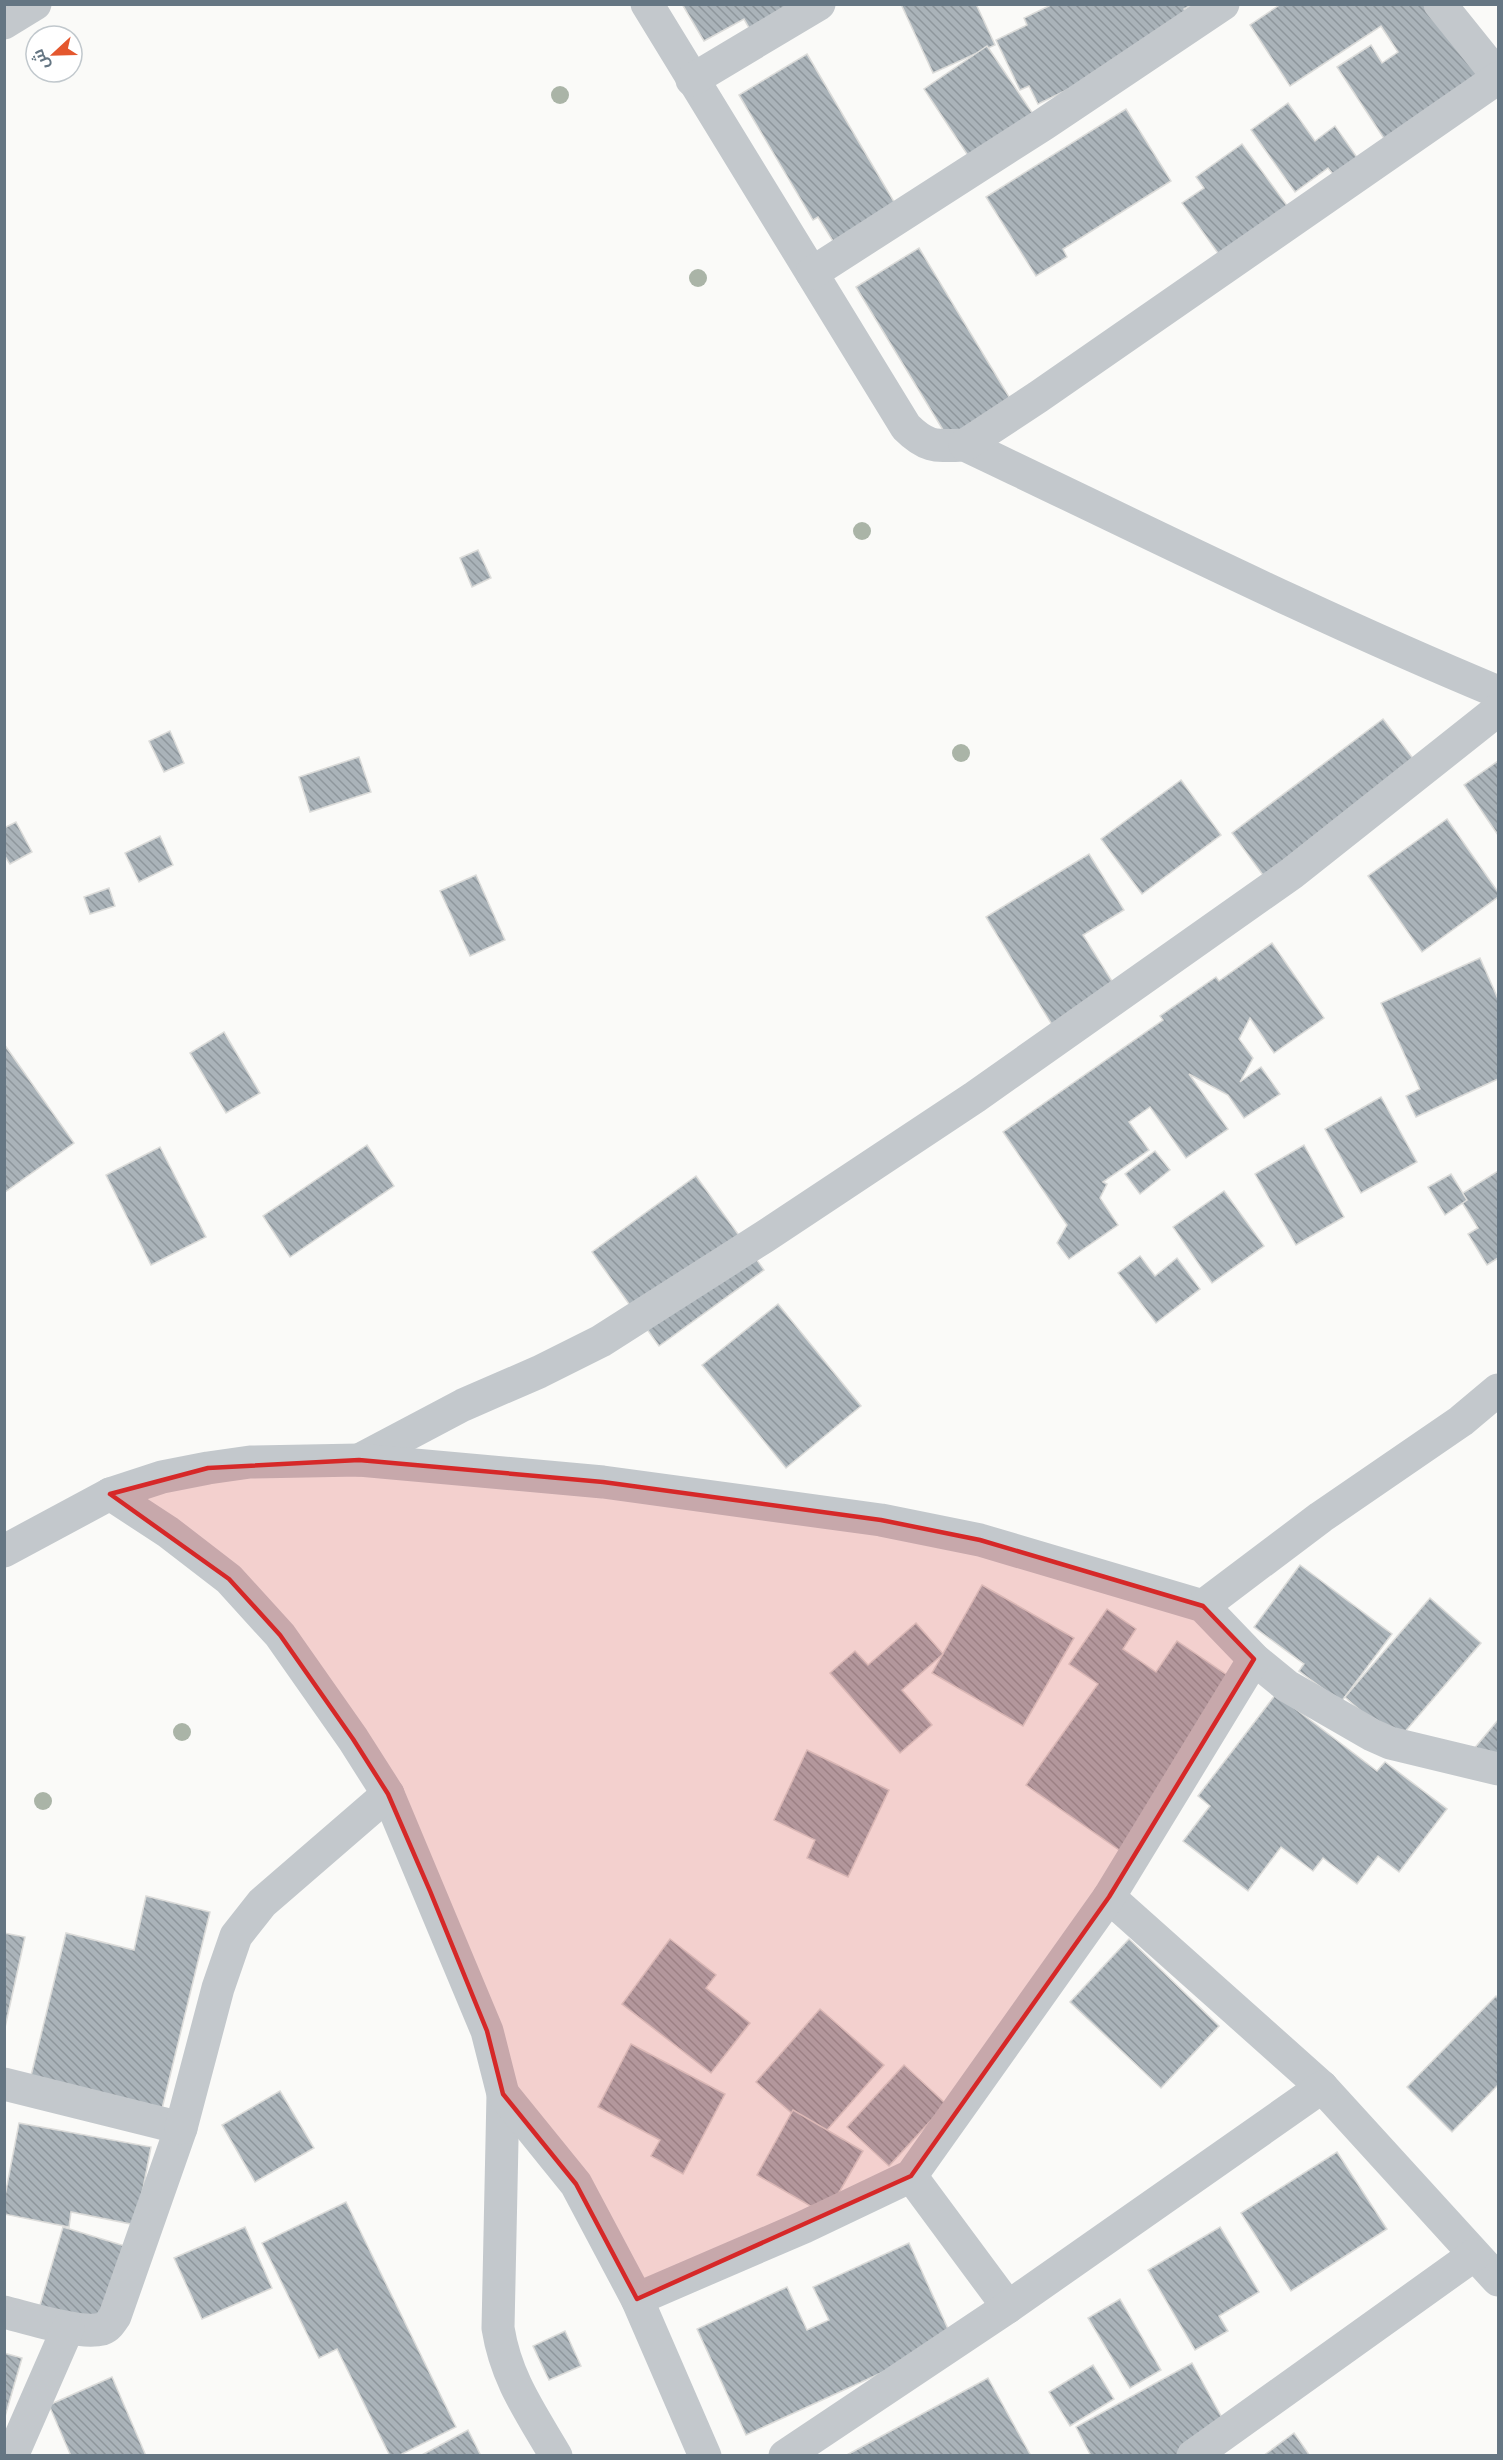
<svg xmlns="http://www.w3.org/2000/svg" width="1503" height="2460" font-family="'PT Sans',Cairo,sans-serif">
<defs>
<pattern id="building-back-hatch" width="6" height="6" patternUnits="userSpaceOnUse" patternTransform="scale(1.5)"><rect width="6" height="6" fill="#aab3b9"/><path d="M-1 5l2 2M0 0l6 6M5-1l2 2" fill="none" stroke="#8e969c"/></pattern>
</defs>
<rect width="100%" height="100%" fill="#fafaf8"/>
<!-- building -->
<g fill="url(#building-back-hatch)" stroke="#dcdcda" stroke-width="1.5">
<polygon points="682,4 813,4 755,38 744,19 704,41"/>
<polygon points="901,4 976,4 995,45 933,73"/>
<polygon points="1053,4 1193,4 1184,9 1193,29 1038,104 1029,86 1020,90 996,40 1027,25 1024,18"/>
<polygon points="1281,4 1427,4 1495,77 1389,146 1337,67 1371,45 1382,63 1398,52 1381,26 1290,86 1250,25"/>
<polygon points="987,46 1035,117 971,160 924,89"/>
<polygon points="807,54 900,212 838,249 818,217 813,220 739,95"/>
<polygon points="1288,103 1315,141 1335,126 1361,163 1338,180 1328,168 1295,192 1251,130"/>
<polygon points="1126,109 1171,181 1063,249 1067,257 1036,276 986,197"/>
<polygon points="1242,144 1291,211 1223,260 1182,203 1204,188 1196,177"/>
<polygon points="919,248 1014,405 951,443 856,287"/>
<polygon points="478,550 491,578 472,587 460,558"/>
<polygon points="1383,719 1424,773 1274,890 1232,833"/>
<polygon points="170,731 184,763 164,772 149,741"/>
<polygon points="359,757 371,792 310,812 299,777"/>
<polygon points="1498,761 1498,835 1464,785"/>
<polygon points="1181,780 1221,835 1142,894 1101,839"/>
<polygon points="1447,819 1498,892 1498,897 1422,952 1368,876"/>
<polygon points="16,822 32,852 10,864 4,855 4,828"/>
<polygon points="160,836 173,865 139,882 125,853"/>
<polygon points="1089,854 1124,910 1083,935 1125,1002 1062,1041 986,917"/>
<polygon points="476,875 505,940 470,956 440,891"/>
<polygon points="109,888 115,906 90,914 84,897"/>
<polygon points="1272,943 1324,1018 1274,1053 1250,1018 1239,1039 1253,1058 1240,1082 1261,1067 1280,1094 1244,1118 1228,1095 1189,1074 1228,1129 1186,1158 1150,1107 1129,1122 1149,1150 1103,1182 1107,1184 1100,1198 1118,1225 1069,1259 1057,1243 1067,1225 1003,1132 1163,1020 1160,1016 1216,977 1219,981"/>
<polygon points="1480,958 1498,999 1498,1079 1416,1117 1406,1096 1420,1089 1381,1003"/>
<polygon points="224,1032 260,1093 226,1113 190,1053"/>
<polygon points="4,1044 74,1143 5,1192 4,1191"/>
<polygon points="1381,1097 1417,1162 1361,1193 1325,1129"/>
<polygon points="367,1145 394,1186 290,1257 263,1216"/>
<polygon points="1304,1145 1344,1217 1296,1245 1255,1174"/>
<polygon points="160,1147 206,1237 151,1265 106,1175"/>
<polygon points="1155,1151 1170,1170 1140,1194 1125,1174"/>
<polygon points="1498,1171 1498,1258 1487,1265 1468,1234 1478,1228 1458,1196"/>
<polygon points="1451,1174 1467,1200 1445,1215 1428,1187"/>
<polygon points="696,1176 764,1270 659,1346 592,1252"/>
<polygon points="1224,1191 1264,1246 1212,1283 1173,1227"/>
<polygon points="1140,1256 1155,1276 1177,1258 1200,1289 1156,1323 1118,1273"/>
<polygon points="778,1304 861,1406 786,1468 702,1365"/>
<polygon points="1300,1565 1392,1634 1341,1702 1299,1671 1304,1664 1254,1627"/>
<polygon points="982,1585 1074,1638 1023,1726 932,1673"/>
<polygon points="1430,1598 1481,1643 1396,1742 1345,1697"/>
<polygon points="1107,1609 1136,1629 1123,1649 1156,1672 1177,1641 1240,1684 1122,1852 1026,1785 1098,1684 1069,1664"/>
<polygon points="916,1623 943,1654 902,1690 932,1725 900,1753 830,1673 855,1651 868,1665"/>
<polygon points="1276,1694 1377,1771 1385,1762 1447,1809 1399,1872 1378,1856 1357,1884 1323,1858 1313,1871 1281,1847 1248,1891 1183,1841 1210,1806 1198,1796"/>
<polygon points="1498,1720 1498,1773 1473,1750"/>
<polygon points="807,1750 889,1790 848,1877 807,1858 815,1840 774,1820"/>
<polygon points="146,1896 210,1912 160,2117 29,2084 66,1933 134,1950"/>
<polygon points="4,1933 25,1937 4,2032"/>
<polygon points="670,1939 716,1975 706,1988 750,2023 711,2073 622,2004"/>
<polygon points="1129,1939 1219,2026 1161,2088 1070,2002"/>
<polygon points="1496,1996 1498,1998 1498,2085 1452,2132 1407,2087"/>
<polygon points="820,2009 884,2065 820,2138 756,2082"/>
<polygon points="631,2044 725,2094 683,2174 651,2156 660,2140 598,2107"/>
<polygon points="904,2065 946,2104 889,2166 847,2127"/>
<polygon points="280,2091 314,2148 255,2182 222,2125"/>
<polygon points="793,2110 863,2151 826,2215 757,2175"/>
<polygon points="19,2123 151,2147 136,2225 71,2212 69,2227 4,2214 4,2201"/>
<polygon points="1337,2152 1387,2229 1291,2291 1241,2213"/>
<polygon points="346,2202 456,2427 398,2456 390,2456 337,2349 319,2358 262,2243"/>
<polygon points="63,2227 128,2247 104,2332 38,2312"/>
<polygon points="245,2227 272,2288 202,2319 174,2258"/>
<polygon points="1220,2227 1259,2292 1219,2316 1228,2331 1195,2350 1148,2270"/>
<polygon points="909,2243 953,2340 746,2435 697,2329 787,2287 807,2330 829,2320 813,2287"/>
<polygon points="1120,2299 1161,2370 1130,2388 1088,2318"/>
<polygon points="565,2331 581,2366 549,2380 533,2346"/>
<polygon points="4,2353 22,2358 4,2420"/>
<polygon points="1192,2363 1232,2436 1196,2456 1091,2456 1076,2427"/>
<polygon points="1093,2365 1114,2399 1070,2426 1049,2392"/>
<polygon points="112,2377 146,2456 71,2456 49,2405"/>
<polygon points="988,2378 1031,2456 845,2456"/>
<polygon points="468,2430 481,2456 420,2456"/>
<polygon points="1294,2433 1310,2456 1263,2456"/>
</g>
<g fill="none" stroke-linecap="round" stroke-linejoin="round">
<!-- minor -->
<g stroke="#c3c8cc" stroke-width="33">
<path d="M647 4 906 427C927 448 936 446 965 445 1142 529 1317 617 1498 692"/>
<polyline points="1440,4 1498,76"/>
<polyline points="4,23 35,4"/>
<polyline points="692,80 819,4"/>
<polyline points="812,273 1044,124 1223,4"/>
<polyline points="965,445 1038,397 1498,78"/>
<polyline points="359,1460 463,1405 539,1372 601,1341 764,1237 975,1097 1291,874 1498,710"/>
<path d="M110 1494 168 1532 229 1579 280 1635 353 1739 388 1794 487 2031 503 2094 498 2328C506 2379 531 2413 556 2456"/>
<polyline points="4,1551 110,1494 162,1477 208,1468 250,1462 359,1460 603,1482 881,1520 980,1540 1203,1606 1254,1659 1287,1686 1372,1735 1390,1743 1498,1769"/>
<polyline points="1203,1606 1321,1517 1461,1421 1498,1390"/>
<polyline points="1109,1897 1322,2087 1498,2280"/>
<path d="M4 2084 181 2128 115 2316C111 2322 108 2327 102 2329 80 2335 28 2318 4 2312"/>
<polyline points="503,2094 576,2184 637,2299 804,2227 911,2176 1109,1897 1254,1659"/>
<polyline points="181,2128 218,1988 236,1936 262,1903 388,1794"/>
<polyline points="911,2176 1008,2307"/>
<polyline points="637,2299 705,2456"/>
<polyline points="12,2456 68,2328"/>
<polyline points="785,2456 1008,2307 1322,2087"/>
<polyline points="1193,2456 1474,2255"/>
</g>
</g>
<!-- trees -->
<g fill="#aab4a7">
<circle cx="560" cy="95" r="9"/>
<circle cx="698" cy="278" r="9"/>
<circle cx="862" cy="531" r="9"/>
<circle cx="961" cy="753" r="9"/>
<circle cx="182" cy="1732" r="9"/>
<circle cx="43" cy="1801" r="9"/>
</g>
<!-- marked area -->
<path fill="#d62828" fill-opacity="0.2" stroke="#d62828" stroke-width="4.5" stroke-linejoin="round" d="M359 1460 603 1482 881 1520 980 1540 1203 1606 1254 1659 1109 1897 911 2176 637 2299 576 2184 503 2094 487 2031 430 1891 388 1794 353 1739 280 1635 229 1579 110 1494 208 1468Z"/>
<!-- border -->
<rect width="1503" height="2460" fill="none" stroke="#657683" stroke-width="12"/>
<!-- north arrow -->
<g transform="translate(54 54) rotate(248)"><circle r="28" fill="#ffffff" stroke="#c1c8cd" stroke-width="1.5"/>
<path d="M0-4.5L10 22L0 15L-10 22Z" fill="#e4572e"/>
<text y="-9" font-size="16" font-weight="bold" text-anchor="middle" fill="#657683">ش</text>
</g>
</svg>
